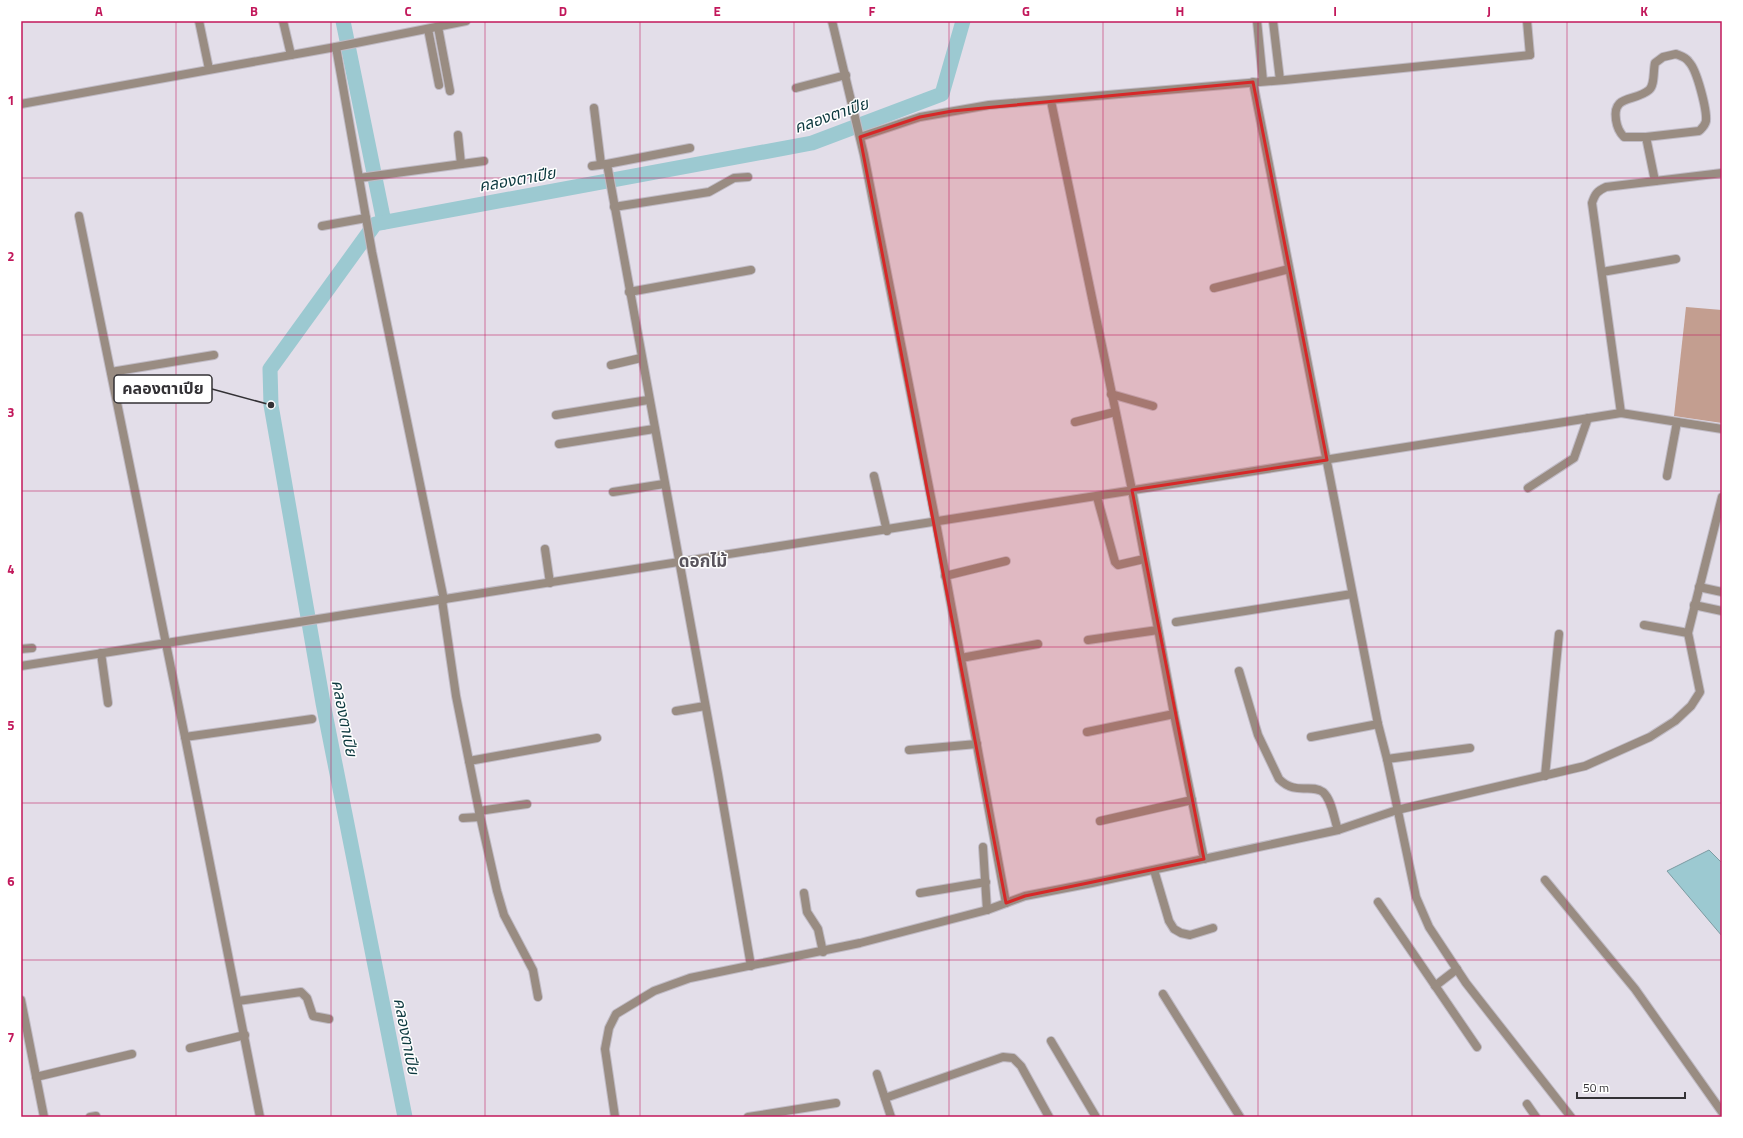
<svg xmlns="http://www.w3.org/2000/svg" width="1743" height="1138" font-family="'Titillium Web','Noto Sans Thai',sans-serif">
<rect width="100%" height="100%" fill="#e3dee9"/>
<!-- water -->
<polygon fill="#9cc9d1" stroke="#7c9ba2" points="1709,850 1722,863 1722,936 1667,871"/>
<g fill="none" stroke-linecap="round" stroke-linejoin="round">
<!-- canal -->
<g stroke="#9cc9d1" stroke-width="15">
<polyline points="343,21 384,222"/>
<polyline points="405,1117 323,703 271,405 270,369 375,224 812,143 942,94 963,21"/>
</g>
</g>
<!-- building -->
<polygon fill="#c39e90" points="1686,307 1722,310 1722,423 1674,416"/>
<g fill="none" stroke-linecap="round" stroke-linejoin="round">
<!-- service casing -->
<g stroke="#c0bbc5" stroke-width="10">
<g id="service">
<polyline points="199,21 209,69"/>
<polyline points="283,21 291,55"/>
<polyline points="1527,21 1530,55"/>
<polyline points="438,27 450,91"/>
<polyline points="428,29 439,85"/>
<path d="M1676 54C1681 56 1686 57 1689 62 1697 70 1707 110 1706 121 1705 126 1702 128 1699 131L1646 137H1624C1619 132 1617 127 1616 120 1612 94 1635 102 1649 90 1655 85 1653 71 1655 63L1663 57Z"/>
<polyline points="796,88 846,75"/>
<polyline points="594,108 601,164"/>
<polyline points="458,135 461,164"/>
<polyline points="1646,137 1655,181"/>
<polyline points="607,164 690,148"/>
<polyline points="359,178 484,161"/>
<polyline points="614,207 709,192 734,178 748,177"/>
<polyline points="322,226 366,218"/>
<polyline points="629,292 751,270"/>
<polyline points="611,365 641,358"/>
<polyline points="111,372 214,355"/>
<polyline points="1111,394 1153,406"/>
<polyline points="556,415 648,400"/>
<polyline points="1075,422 1115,412"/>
<polyline points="559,444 654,429"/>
<polyline points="874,476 887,531"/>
<polyline points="1667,476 1677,422"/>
<polyline points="1528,488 1574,458 1588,418"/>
<polyline points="613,492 664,484"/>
<polyline points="1097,497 1115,562 1118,565 1144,559"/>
<polyline points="545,549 550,583"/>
<polyline points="945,576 1006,561"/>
<polyline points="442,600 456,696 479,811 497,891 504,915 533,970 538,997"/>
<polyline points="1694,605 1722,611"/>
<polyline points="1644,625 1688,633"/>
<polyline points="1088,640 1158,630"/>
<polyline points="21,649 32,648"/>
<polyline points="101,653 108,703"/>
<polyline points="961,658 1038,644"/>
<path d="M1239 671 1258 735 1279 779C1296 796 1310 783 1323 792 1332 800 1334 819 1338 830"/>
<polyline points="676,711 705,706"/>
<polyline points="1087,732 1174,714"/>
<polyline points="185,737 312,719"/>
<polyline points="1311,737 1378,724"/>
<polyline points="909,750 977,744"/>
<polyline points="1387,759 1470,748"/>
<polyline points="469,761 597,738"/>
<polyline points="479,811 527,804"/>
<polyline points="463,818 480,817"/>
<polyline points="983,847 987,910"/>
<polyline points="1154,870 1169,921 1174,929 1181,933 1190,935 1213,928"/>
<polyline points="804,893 807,912 818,929 823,952"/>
<polyline points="920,893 986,882"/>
<polyline points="1378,902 1477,1047"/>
<polyline points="1435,986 1457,969"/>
<polyline points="238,1001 301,992 307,998 313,1016 329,1019"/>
<polyline points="1051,1041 1096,1117"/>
<polyline points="190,1048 245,1035"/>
<polyline points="36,1077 132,1054"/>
<polyline points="1527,1104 1536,1117"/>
<polyline points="90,1117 96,1116"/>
</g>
</g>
<!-- minor casing -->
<g stroke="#c0bbc5" stroke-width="10">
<g id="minor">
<polyline points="832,21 864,155 936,523 1006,903"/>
<polyline points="1257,21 1263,81"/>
<polyline points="1273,21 1280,80"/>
<polyline points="336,47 372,252 444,600"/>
<polyline points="1253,82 1378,724 1387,759 1416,897 1429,927 1466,983 1571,1117"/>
<polyline points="1051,101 1132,490 1174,714 1204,859"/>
<polyline points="21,104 341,46 466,21"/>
<polyline points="860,137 920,117 989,105 1285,80 1530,55"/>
<polyline points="592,166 607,164 718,774 751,966"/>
<polyline points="79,216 185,737 260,1117"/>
<polyline points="1602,272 1676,259"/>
<polyline points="1214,288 1289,269"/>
<path d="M1621 413 1592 203C1595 194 1597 191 1606 187L1722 173"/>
<polyline points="1699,587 1722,592"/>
<polyline points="1176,622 1352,594"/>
<polyline points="21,666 1621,413 1722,429"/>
<polyline points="1545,776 1559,634"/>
<polyline points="1100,821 1192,800"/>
<polyline points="1545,880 1635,989 1722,1112"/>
<polyline points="1163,994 1240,1117"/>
<polyline points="21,1000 44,1117"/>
<polyline points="877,1074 891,1117"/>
<polyline points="885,1098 1003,1057 1013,1058 1021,1066 1049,1117"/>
<polyline points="615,1117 605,1049 609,1028 616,1014 654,991 690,978 860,943 987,910 1025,896 1092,883 1338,830 1397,810 1585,766 1650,737 1675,721 1691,706 1700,692 1688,633 1722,497"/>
<polyline points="748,1117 836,1103"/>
</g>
</g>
<!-- service -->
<use href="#service" stroke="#998c82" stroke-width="8"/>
<!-- minor -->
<use href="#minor" stroke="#998c82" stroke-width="8"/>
</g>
<!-- marked area -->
<path fill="#d62828" fill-opacity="0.2" stroke="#d62828" stroke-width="3" stroke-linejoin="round" d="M1253 82 1327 460 1132 490 1204 859 1025 896 1006 903 860 137 920 117 952 111Z"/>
<!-- grid -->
<path fill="none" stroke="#c2185b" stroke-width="1" stroke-opacity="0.55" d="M176 21V1117M331 21V1117M485 21V1117M640 21V1117M794 21V1117M949 21V1117M1103 21V1117M1258 21V1117M1412 21V1117M1567 21V1117M21 178H1722M21 335H1722M21 491H1722M21 647H1722M21 803H1722M21 960H1722"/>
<g text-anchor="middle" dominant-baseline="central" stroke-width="3" stroke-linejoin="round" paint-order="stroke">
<!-- water labels -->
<g font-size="16" font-style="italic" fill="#0c383e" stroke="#fff">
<text transform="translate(831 115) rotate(-19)">คลองตาเปีย</text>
<text transform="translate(517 179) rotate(-10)">คลองตาเปีย</text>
<text transform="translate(345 718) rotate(79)">คลองตาเปีย</text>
<text transform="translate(407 1036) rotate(79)">คลองตาเปีย</text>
</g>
<!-- quarter labels -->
<g font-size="17" font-weight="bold" fill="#59545d" stroke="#fff">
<text x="703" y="561">ดอกไม้</text>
</g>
</g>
<!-- callouts -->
<path fill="none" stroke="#333135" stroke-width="1.5" d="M271 405L212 389"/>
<circle fill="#333135" stroke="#fff" stroke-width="1.5" cx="271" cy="405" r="4"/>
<rect fill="#fff" stroke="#333135" stroke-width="1.5" x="114" y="375" width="98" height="28" rx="4"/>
<g font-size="16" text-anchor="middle" font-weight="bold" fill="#333135">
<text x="163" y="394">คลองตาเปีย</text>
</g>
<!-- border -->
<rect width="1743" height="1138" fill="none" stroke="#ffffff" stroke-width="44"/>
<!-- scale -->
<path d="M1577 1092v6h108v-6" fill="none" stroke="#333135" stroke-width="2"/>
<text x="1583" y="1092" font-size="12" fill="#333135" stroke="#ffffff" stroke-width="3" paint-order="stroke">50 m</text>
<rect x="22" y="22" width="1699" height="1094" fill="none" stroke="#c2185b" stroke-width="1.5"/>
<g font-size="13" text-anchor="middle" font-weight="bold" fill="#c2185b">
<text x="99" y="16">A</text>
<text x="254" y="16">B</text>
<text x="408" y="16">C</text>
<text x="563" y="16">D</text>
<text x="717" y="16">E</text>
<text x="872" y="16">F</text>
<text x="1026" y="16">G</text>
<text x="1180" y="16">H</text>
<text x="1335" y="16">I</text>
<text x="1489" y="16">J</text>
<text x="1644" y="16">K</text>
<text x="11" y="105">1</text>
<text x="11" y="261">2</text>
<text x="11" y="417">3</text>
<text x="11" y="574">4</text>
<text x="11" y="730">5</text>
<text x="11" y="886">6</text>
<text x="11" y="1042">7</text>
</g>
</svg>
